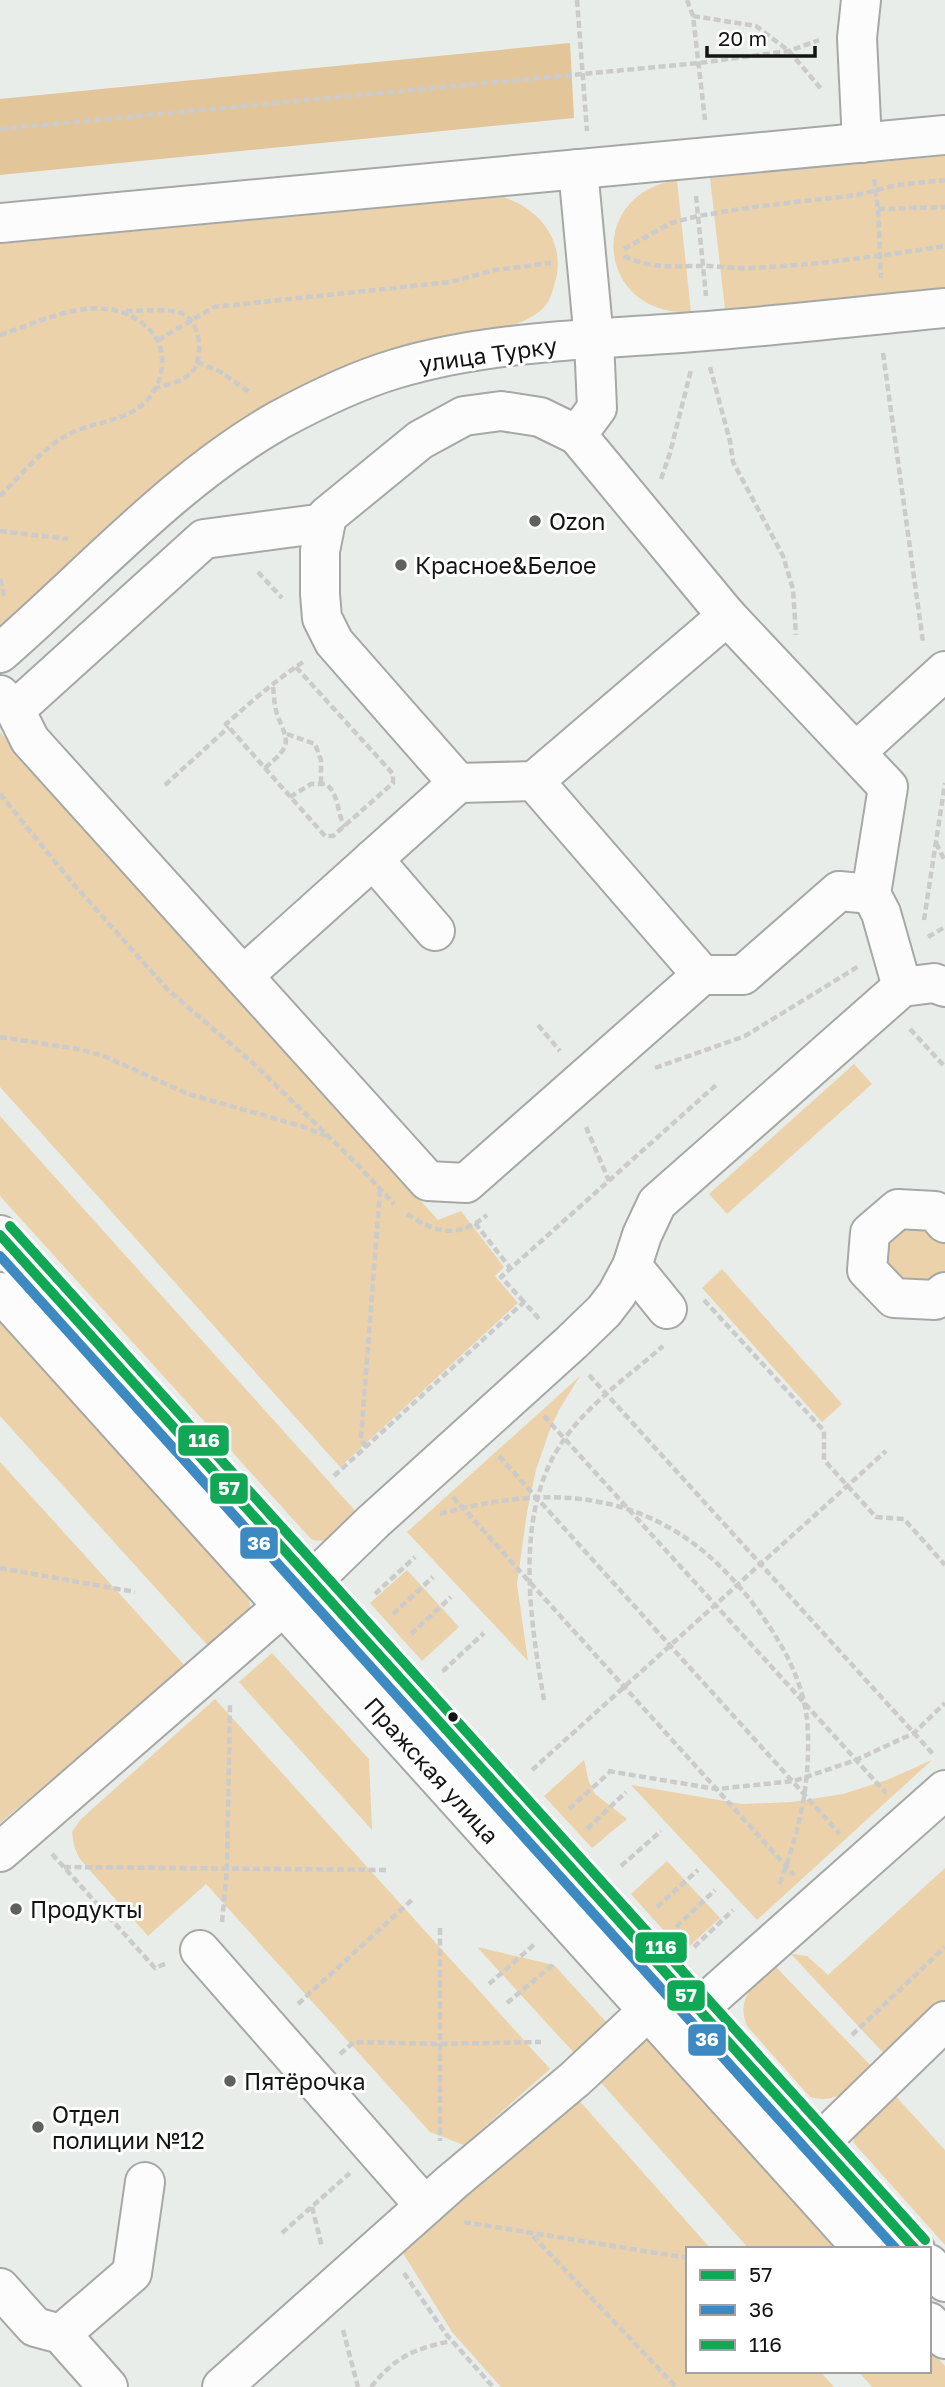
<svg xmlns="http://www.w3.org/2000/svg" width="945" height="2387" font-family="'Golos Text',sans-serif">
<rect width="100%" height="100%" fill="#e9ede9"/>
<!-- green -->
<g fill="#ebd2aa">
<polygon points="945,156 945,289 725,309 710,178"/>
<path d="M677 180 691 312C597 317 584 194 677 180Z"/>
<path d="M503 197C542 209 568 245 554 286 552 293 550 300 546 305 521 335 452 334 416 343 381 351 348 364 316 379 236 414 182 462 118 520 79 555 39 591 0 626V244Z"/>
<polygon points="0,732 438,1220 461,1211 504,1267 495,1276 518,1303 340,1467 0,1087"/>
<polygon points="854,1064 872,1084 727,1214 709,1194"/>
<path d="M0 1116 359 1515C344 1527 330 1547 311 1539L0 1196Z"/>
<polygon points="905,1221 931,1223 945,1239 945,1276 928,1289 900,1287 883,1267 884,1240"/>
<polygon points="722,1269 842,1404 822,1422 702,1288"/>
<polygon points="0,1317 248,1594 250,1604 248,1614 209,1647 0,1416"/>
<polygon points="580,1376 559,1410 549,1432 536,1470 527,1512 517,1584 528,1661 407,1532"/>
<polygon points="0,1462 186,1667 0,1823"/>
<polygon points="407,1570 459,1627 422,1661 370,1603"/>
<polygon points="272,1653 369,1759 372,1830 239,1682"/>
<polygon points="215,1699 550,2069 464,2145 430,2132 206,1884 148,1936 79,1858 74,1846 72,1832 81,1819"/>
<polygon points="584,1760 589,1782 595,1794 627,1819 592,1848 544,1796"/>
<polygon points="932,1760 757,1920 631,1785 742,1804 792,1802 843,1794 887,1780"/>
<polygon points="667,1861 720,1918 683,1952 631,1894"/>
<polygon points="945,1868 945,2004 888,2058 791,1954 807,1956 828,1975"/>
<polygon points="477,1947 554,1965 610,2026 575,2054"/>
<path d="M775 1966 872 2067C853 2086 839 2105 810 2097L747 2026C735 1996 755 1985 775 1966Z"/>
<polygon points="648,2041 657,2046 840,2249 749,2249 596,2077 640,2042"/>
<polygon points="891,2091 945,2150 945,2245 853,2142 857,2127"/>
<polygon points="576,2097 711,2249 688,2249 688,2371 820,2371 834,2387 501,2387 452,2332 401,2250"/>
<polygon points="929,2348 945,2366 945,2387 872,2387 858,2371 929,2371"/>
</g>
<!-- forest -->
<polygon fill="#e2c598" points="570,43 574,118 0,175 0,99"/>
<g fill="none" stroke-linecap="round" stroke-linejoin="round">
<!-- minor casing -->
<g stroke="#a6a8a6" stroke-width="42">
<g id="minor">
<polyline points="861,0 857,38 862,143"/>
<polyline points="578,169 594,340 597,408 577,435 727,616"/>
<polyline points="0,223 945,135"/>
<path d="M0 653C90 575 175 479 279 420 316 400 355 381 395 369 490 340 594 340 693 332 777 326 861 316 945 308"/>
<polyline points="0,695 15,710 30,740 428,1181 466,1183 702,975"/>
<polyline points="15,710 204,539 325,523"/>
<polyline points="856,752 945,671"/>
<polyline points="534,781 458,783 334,642 322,618 320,594 320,551 327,516 420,440 464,416 501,411 540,417 577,435"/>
<polyline points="373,859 435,931"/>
<polyline points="871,894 839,891 743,975 702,975 534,781 727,616 888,787 871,894 881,913 902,987"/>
<polyline points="243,976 458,783"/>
<polyline points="945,1223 935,1211 898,1209 870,1233 867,1270 894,1298 935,1300 945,1292"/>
<polyline points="0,1235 915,2249"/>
<polyline points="632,1266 667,1309"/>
<polyline points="0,1292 863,2249"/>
<polyline points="0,1852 312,1581 374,1521 572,1342 604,1311 617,1294 632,1266 642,1235 657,1203 902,987 934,983 945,987"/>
<polyline points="200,1950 425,2206"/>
<polyline points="679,2026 945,1790"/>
<polyline points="801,2161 945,2021"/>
<polyline points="929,2264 945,2282"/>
<polyline points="0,2288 35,2327 61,2334 108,2387"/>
<polyline points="929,2322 945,2339"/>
<polyline points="61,2334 132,2273 145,2182"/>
<polyline points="222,2387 452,2182 575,2079 666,1994"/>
</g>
</g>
<!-- path -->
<g stroke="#cbcbcb" stroke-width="4.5" stroke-dasharray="7 3.5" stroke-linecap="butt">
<polyline points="577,0 587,131"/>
<polyline points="687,0 693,16 705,120"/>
<polyline points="693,16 756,26 789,51 822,90"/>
<polyline points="0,129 699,63 789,51 819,40"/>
<polyline points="874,179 878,209 881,278"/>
<polyline points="696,196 706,296"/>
<polyline points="878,209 945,207"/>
<polyline points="624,249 671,223 698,216 753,207 857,195 897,185 945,180"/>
<path d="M624 256C649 269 675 266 703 266 719 266 735 269 752 268 816 265 881 256 945 246"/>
<path d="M126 311C144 311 165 308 181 313 201 320 204 357 192 372 184 381 168 384 157 388"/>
<path d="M0 335C44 321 99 290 142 323 156 334 163 346 162 364 162 378 157 387 149 398 128 423 95 420 67 435 44 447 19 477 0 496"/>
<polyline points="158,340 214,307 450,282 495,270 551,263"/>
<polyline points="883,353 923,642"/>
<polyline points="197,362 219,371 251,393"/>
<polyline points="710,367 730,441 733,462 783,556 793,589 796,635"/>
<polyline points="661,479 670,453 691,370"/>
<polyline points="0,531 68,539"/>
<polyline points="258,572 282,598"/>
<polyline points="0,579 5,599"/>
<path d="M296 667 393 774V783L333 836H325L226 724C251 702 276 680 303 662"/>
<polyline points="287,734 315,744 321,760 321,783"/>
<path d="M265 768C292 745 289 744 277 714 274 705 274 695 273 685"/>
<polyline points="165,785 229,727"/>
<polyline points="0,794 70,880 168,990 254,1064 356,1163 394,1204"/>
<path d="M290 797 311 784H326C340 795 336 812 345 827"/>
<polyline points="936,843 945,861"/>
<polyline points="924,920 945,783"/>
<polyline points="928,937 945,927"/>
<polyline points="538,1025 560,1051"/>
<polyline points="910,1029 945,1067"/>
<polyline points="0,1037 78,1049 104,1056 188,1094 301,1126 326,1136"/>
<polyline points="655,1068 745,1036 859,966"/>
<polyline points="586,1127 609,1181"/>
<path d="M407 1214C436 1233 458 1239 487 1215"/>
<polyline points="475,1223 511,1269"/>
<polyline points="704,1300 824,1431 824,1460 876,1517 904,1519 945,1565"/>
<polyline points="524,1302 501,1277 716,1085"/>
<polyline points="589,1375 933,1754"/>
<polyline points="544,1416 886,1793"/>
<polyline points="366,1447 361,1439 362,1424 380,1191"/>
<polyline points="499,1456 840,1834"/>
<polyline points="334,1476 524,1302 541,1321"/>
<polyline points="453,1497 794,1875"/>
<path d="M440 1514C569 1478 674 1496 757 1609 781 1641 802 1678 807 1719 812 1777 800 1831 779 1885"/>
<polyline points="0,1568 135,1592"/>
<polyline points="375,1594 415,1557"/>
<polyline points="393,1614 433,1577"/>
<polyline points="411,1634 451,1597"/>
<polyline points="445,1672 444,1670 484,1633"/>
<path d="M544 1700C530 1620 513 1512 563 1441 588 1404 630 1375 663 1346"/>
<polyline points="532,1770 886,1451"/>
<polyline points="608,1771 716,1789 794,1781 856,1760 914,1733 945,1703"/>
<polyline points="569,1809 609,1773"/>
<polyline points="587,1829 626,1792"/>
<polyline points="52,1854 155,1968 167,1963"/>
<polyline points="621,1866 661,1831"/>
<polyline points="64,1867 388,1870"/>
<polyline points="657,1907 698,1870"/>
<polyline points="222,1922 227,1869 230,1704"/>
<polyline points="676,1927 715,1890"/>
<polyline points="440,1928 440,2141"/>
<polyline points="694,1947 733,1910"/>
<polyline points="489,1984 536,1943"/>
<polyline points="507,2003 555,1963"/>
<polyline points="298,2004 414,1898"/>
<polyline points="852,2035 945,1947"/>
<polyline points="340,2054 354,2042 440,2044 541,2042"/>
<polyline points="312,2207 322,2247"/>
<polyline points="464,2222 688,2258"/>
<polyline points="282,2233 350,2173"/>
<polyline points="533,2236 676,2387"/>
<polyline points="404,2273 446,2334 493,2387"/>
<polyline points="343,2330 358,2387"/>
<path d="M371 2387C396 2356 414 2349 451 2341"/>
</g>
<!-- minor -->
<use href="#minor" stroke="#fcfcfc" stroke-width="38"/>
<!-- bus-1 casing -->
<g stroke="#fff" stroke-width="16">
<polyline id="bus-1" points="0,1235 915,2249"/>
</g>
<!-- bus-2 casing -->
<g stroke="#fff" stroke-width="16">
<polyline id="bus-2" points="0,1256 896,2249"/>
</g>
<!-- bus-3 casing -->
<g stroke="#fff" stroke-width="16">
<polyline id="bus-3" points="10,1226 925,2240"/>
</g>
<!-- bus-1 -->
<use href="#bus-1" stroke="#10a855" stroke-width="10"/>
<!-- bus-2 -->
<use href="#bus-2" stroke="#3d8ac2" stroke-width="10"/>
<!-- bus-3 -->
<use href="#bus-3" stroke="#10a855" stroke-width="10"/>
</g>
<!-- markers -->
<g fill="#5e615e" stroke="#fff" stroke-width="2.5">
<circle cx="535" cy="521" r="7"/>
<circle cx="401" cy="565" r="7"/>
<circle cx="16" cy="1909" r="7"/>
<circle cx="230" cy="2081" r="7"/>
<circle cx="38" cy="2127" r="7"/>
</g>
<circle fill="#131513" stroke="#fff" stroke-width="2.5" cx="453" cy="1717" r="6"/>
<g text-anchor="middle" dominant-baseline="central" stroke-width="6" stroke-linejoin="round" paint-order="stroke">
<!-- street labels -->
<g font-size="23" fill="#131513" stroke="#fff">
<text transform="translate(488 354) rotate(-8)">улица Турку</text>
<text transform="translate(432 1770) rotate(48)">Пражская улица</text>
</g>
<!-- poi labels -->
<g font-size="23" fill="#131513" stroke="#fff" text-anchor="start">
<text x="549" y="521">Ozon</text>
<text x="415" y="565">Красное&amp;Белое</text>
<text x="30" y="1909">Продукты</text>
<text x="244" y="2081">Пятёрочка</text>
<text x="52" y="2114">Отдел<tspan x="52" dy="26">полиции №12</tspan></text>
</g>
</g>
<g stroke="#fff" stroke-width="2.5">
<rect x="177" y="1424" width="53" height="33" rx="7" fill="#10a855"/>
<rect x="209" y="1472" width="40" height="33" rx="7" fill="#10a855"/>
<rect x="239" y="1526" width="40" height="34" rx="7" fill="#3d8ac2"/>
<rect x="634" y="1931" width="54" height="33" rx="7" fill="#10a855"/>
<rect x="666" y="1979" width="40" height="33" rx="7" fill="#10a855"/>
<rect x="687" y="2023" width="40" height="34" rx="7" fill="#3d8ac2"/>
</g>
<g font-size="19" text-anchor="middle" font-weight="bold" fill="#fff">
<text x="204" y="1447">116</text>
<text x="229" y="1495">57</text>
<text x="259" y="1550">36</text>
<text x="661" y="1954">116</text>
<text x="686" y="2002">57</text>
<text x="707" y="2046">36</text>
</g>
<!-- legend -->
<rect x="686" y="2247" width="245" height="126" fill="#ffffff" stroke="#a1a1a1" stroke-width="2"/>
<rect x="700" y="2270" width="35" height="10" fill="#10a855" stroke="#a1a1a1" stroke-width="2"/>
<text x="749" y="2282" font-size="21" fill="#131513">57</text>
<rect x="700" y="2305" width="35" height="10" fill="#3d8ac2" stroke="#a1a1a1" stroke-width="2"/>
<text x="749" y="2317" font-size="21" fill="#131513">36</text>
<rect x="700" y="2340" width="35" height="10" fill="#10a855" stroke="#a1a1a1" stroke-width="2"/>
<text x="749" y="2352" font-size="21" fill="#131513">116</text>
<!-- scale -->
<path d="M707 46v10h108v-10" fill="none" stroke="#131513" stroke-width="3.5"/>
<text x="718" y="46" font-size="21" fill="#131513" stroke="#ffffff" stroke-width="5" paint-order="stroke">20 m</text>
</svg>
